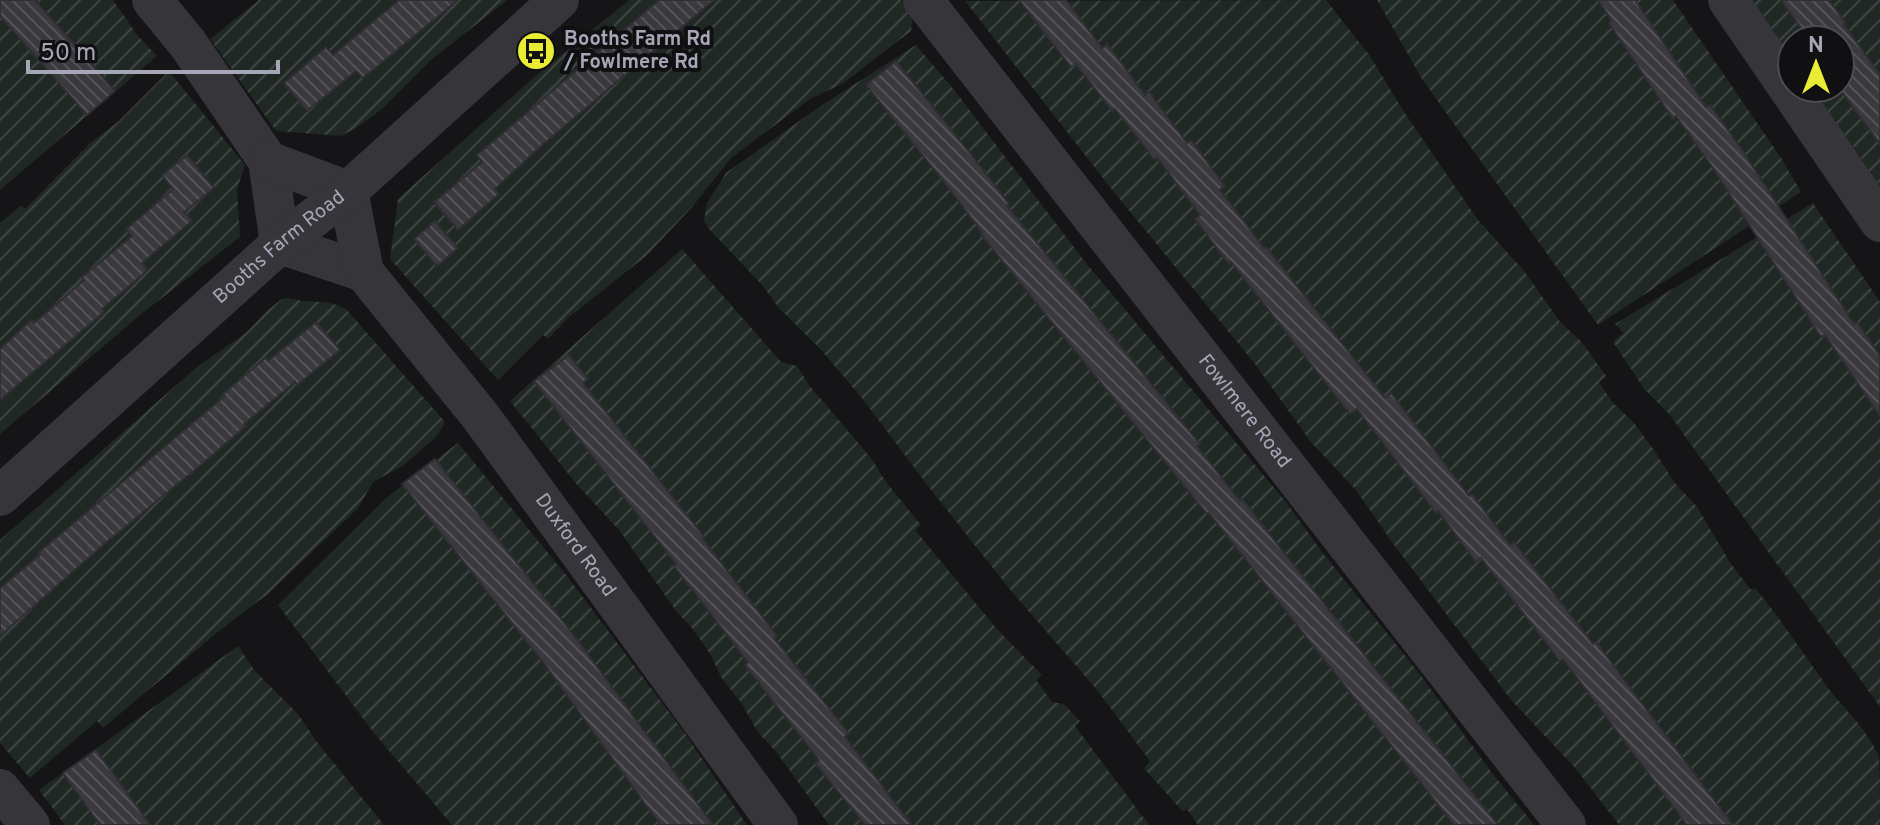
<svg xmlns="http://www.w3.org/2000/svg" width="1880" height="825" font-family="Overpass,sans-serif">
<defs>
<pattern id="garden-furrows" width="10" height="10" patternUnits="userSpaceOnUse" patternTransform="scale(2)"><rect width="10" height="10" fill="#202824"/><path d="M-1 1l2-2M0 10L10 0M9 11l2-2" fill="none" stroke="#3e4442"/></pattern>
<pattern id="building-back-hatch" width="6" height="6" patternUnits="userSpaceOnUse" patternTransform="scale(2)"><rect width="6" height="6" fill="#3a393e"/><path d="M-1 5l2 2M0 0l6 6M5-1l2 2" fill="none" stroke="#545358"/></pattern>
</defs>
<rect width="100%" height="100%" fill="#151416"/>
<!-- garden -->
<g fill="url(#garden-furrows)">
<polygon points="0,0 113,0 138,36 157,56 0,190"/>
<polygon points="259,0 507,0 431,60 382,109 356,128 341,136 276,131 210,39"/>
<polygon points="629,0 901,0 913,14 911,31 842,84 810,99 731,158 693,206 646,256 568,318 548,339 543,335 498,380 390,259 398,199 533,78"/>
<path d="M1326 0 1370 56 1404 112 1478 220 1525 272 1560 322 1582 342 1606 376 1599 382 1613 403 1634 423 1654 450 1674 482 1697 507 1731 564 1751 590 1755 588C1782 620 1803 654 1828 688 1845 710 1868 730 1879 757 1880 772 1880 808 1880 825H1619L1576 769 1512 701 1397 549 1355 489 1310 441 1255 364 1113 191 965 1Z"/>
<polygon points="1377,0 1673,0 1783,161 1801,192 1598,325 1422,79"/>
<polygon points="1750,0 1880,0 1880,189 1863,161 1811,88 1840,88 1840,40 1792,40 1792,61"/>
<polygon points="916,45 955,91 1086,263 1286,502 1322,552 1419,673 1492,773 1534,825 1198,825 1187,809 1183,812 1144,768 1150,761 1097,690 1012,592 935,495 861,397 822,351 778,307 763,286 709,229 704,221 707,203 726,173 822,105"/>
<polygon points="169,71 245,165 237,189 240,237 145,311 0,434 0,223 21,205 25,209 89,144 119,121"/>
<polygon points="1813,203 1880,302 1880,707 1669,414 1645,390 1613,342 1623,333 1615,324"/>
<polygon points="682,249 781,362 797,366 809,385 871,458 886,482 921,525 915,530 997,629 1042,675 1036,680 1052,702 1064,704 1080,721 1075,726 1149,825 829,825 777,753 757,731 742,704 721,677 709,652 691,627 676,611 619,530 578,486 510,401"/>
<path d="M288 298C308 304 327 298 346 309L445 422 438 435 404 465 373 482 358 508 268 594 219 631 103 728 97 721 30 778 0 743V540L197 367 247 332 268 310 282 299Z"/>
<polygon points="458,443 567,576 684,732 747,825 452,825 374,733 278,605 385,499"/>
<polygon points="238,646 255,671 298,714 316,741 384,825 65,825 39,790"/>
</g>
<!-- building -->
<g fill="url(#building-back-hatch)" stroke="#2f2e32" stroke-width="2">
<polygon points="0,0 35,0 115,91 87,115 0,16"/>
<polygon points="399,0 458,0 363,78 356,71 307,111 284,83 326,47 333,55"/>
<polygon points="659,0 714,0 541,146 495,189 499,194 458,230 434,202 482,162 477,155"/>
<polygon points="1019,0 1066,0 1102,48 1107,44 1145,95 1149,92 1187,143 1191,140 1225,186 1220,190 1264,248 1266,247 1385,398 1391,393 1469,496 1472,494 1510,545 1514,542 1593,644 1596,642 1733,825 1687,825 1563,659 1560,661 1481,558 1476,562 1438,511 1436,513 1357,409 1350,414 1231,262 1229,264 1195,219 1200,215 1157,157 1154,159 1115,109 1112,111 1076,64 1071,67"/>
<polygon points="1598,0 1635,0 1706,107 1710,105 1744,153 1854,324 1857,322 1880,356 1880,416 1825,335 1821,337 1713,168 1676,116 1673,119 1609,23 1612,21"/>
<polygon points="1781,0 1829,0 1846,24 1844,25 1880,75 1880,144 1840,89 1840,40 1810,40"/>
<polygon points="896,61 970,153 1009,204 1007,206 1200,444 1197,446 1240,501 1242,499 1498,825 1454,825 1209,513 1207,514 980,233 982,232 945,183 866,85"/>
<polygon points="187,155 214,188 184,212 192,221 142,263 148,270 102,309 104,312 0,400 0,349 31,320 34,323 59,302 84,280 82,277 132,236 126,229 173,189 162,175"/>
<polygon points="435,221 458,248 437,266 414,239"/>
<polygon points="316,322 340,350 297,385 295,382 244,424 246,426 196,469 103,545 0,636 0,588 40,555 38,553 225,396 223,394 265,358 268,361"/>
<polygon points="569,355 588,379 583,383 705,538 703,539 777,636 774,638 849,734 845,737 912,825 865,825 815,763 819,760 745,665 748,662 674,566 676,564 534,381"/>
<polygon points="435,459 573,634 713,825 661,825 648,808 546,666 402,484"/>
<polygon points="96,750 128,794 150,825 100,825 63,773"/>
</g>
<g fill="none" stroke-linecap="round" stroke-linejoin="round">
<!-- minor -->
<g stroke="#36353a" stroke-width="40">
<polyline points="152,0 188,44 268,161 280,244 364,272"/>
<path id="s1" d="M923 0 1566 825"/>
<polyline points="1728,0 1880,222"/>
<polyline points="268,161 348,191"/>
<path id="s2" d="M348 191 364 272 481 417 778 825"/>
<path id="s3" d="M0 496 280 244 348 191 559 0"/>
<polyline points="0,789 30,825"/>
</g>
</g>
<!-- icons -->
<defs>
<g id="bus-disc" transform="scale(2)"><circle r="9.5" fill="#e8ec35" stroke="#100f11"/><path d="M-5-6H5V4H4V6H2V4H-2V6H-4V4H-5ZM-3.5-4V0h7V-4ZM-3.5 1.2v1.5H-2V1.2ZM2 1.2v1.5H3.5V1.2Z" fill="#111"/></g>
</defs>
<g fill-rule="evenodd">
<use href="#bus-disc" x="536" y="51"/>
</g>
<g text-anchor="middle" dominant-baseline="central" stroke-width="8" stroke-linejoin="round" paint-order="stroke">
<!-- poi labels -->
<g font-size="20" font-weight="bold" fill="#a7a6b6" stroke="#100f11" text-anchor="start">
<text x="564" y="40">Booths Farm Rd<tspan x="564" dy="23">/ Fowlmere Rd</tspan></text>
</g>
<!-- street labels -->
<g font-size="20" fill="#a7a6b6" stroke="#100f11">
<text stroke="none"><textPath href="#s3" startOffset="374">Booths Farm Road</textPath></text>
<text stroke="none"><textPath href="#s1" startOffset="522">Fowlmere Road</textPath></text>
<text stroke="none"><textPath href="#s2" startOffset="428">Duxford Road</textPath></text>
</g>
</g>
<!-- north arrow -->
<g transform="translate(1816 64)"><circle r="38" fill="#100f11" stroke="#4c4b53" stroke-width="2"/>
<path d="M0-6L14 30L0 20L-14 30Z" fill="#e8ec35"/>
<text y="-12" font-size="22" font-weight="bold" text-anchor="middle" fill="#a7a6b6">N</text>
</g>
<!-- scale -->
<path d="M28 60v12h250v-12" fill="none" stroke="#a7a6b6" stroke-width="4"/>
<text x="40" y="60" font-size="24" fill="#a7a6b6" stroke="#100f11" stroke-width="6" paint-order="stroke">50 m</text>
</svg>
